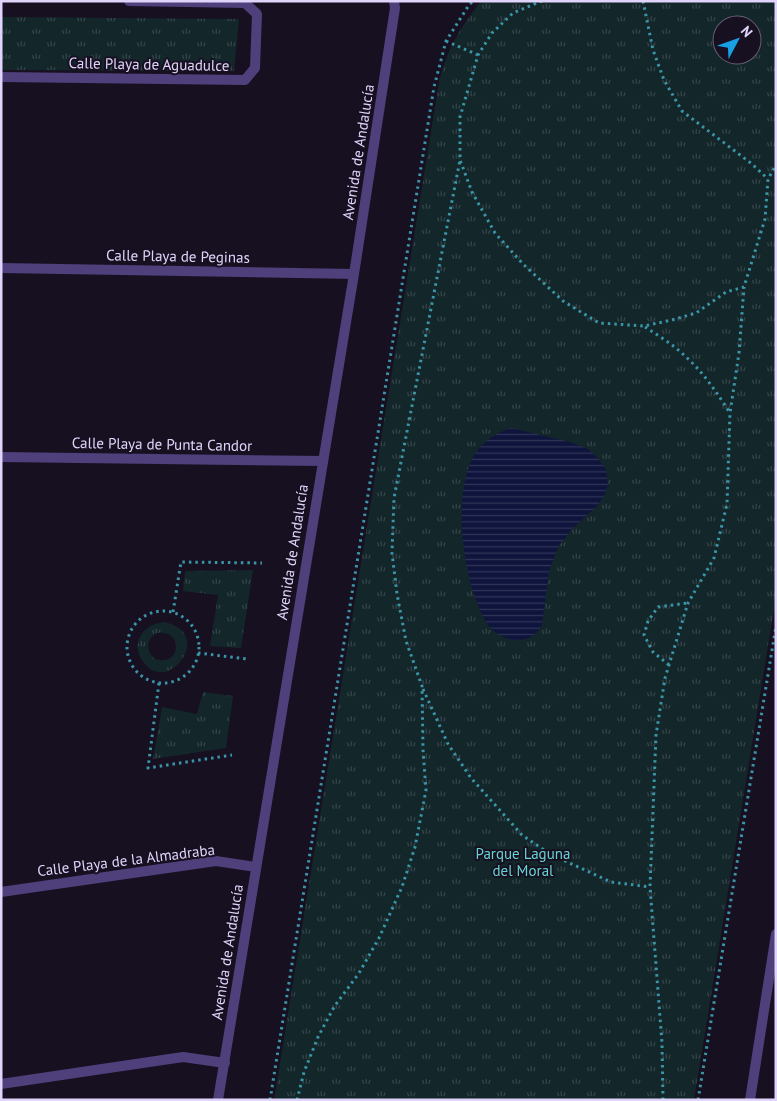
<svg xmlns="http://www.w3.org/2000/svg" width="777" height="1101" font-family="'PT Sans',sans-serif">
<defs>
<pattern id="grass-tufts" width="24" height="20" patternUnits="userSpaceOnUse" patternTransform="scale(1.25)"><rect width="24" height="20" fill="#13262a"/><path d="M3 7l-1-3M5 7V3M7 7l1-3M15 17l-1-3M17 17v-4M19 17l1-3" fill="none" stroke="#35454a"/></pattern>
<pattern id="water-rules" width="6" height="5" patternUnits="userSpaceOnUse" patternTransform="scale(1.25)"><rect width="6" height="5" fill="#0e143b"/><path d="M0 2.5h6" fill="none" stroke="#313558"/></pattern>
</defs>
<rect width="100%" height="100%" fill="#171021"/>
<!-- grass -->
<g fill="url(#grass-tufts)" fill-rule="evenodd">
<path d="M481 1H776V597L694 1100H274L439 82C447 49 460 28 481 1ZM722 25H752V55H722Z"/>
<polygon points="1,17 239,19 234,71 1,70"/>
<polygon points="253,570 241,648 210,646 218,595 183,591 185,571"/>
<path d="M164 622C217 633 166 699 142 660 130 641 145 624 164 622ZM157 633C183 629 181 664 159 660 155 660 152 657 150 653 146 645 149 637 157 633Z"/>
<polygon points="203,692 233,696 226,748 153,759 162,707 197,714"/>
</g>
<!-- water -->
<path fill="url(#water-rules)" d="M511 428 570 442 588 449 598 458 606 470 608 485 604 496 597 506 573 528 558 547 549 571 542 625C529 650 496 641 485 620 463 580 453 503 471 461 479 444 494 434 511 428Z"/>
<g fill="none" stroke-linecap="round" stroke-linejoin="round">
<!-- path -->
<g stroke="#3a95a8" stroke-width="3" stroke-dasharray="2.5 4" stroke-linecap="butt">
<polyline points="542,1 513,13 492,33 478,55 460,117 460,160 472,192 495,233 523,264 563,301 599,323 644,326 672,320 696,313 726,292 744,287 765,219 768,179 776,165"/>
<polyline points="643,1 653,50 664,80 682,111 752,164 768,179"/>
<polyline points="446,41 478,55"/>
<path d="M645 327C659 336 674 345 686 357 704 373 717 393 730 413"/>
<circle cx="163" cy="647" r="36"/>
<polyline points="173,612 181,562 262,563"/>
<polyline points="198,653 247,659"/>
<polyline points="669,665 653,652 644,635 648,621 658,607 688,603"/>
<polyline points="159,683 148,768 232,755"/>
<polyline points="423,689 448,744 471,778 522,835 550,854 611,882 650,887"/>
<polyline points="270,1100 434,87 446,41 469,5 473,1"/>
<polyline points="297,1100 304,1072 318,1037 334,1007 359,973 379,938 402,887 415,847 426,790 423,750 422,686 406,641 397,594 392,553 394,498 460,160"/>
<polyline points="663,1100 662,1043 650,887 656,735 665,678 688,603 714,558 727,504 730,413 739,353 744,287"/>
<polyline points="698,1100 776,626"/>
</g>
<!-- minor -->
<g stroke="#4f3f7b" stroke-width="10">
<polyline points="1,77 245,80 255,68 257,14 245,3 129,1"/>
<polyline points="1,268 354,274"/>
<polyline points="1,457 323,461"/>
<polyline points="1,892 216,861 256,867"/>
<polyline points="1,1084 183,1057 225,1063"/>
</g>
<!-- tertiary -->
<g stroke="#4f3f7b" stroke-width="10">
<polyline points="218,1100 354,274 395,8 394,1"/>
<polyline points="750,1100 776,934"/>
</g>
</g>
<g text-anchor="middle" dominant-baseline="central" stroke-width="4" stroke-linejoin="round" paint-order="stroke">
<!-- street labels -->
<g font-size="15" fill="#e1d4fb" stroke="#171021">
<text transform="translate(149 64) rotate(1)">Calle Playa de Aguadulce</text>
<text transform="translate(358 152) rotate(-81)">Avenida de Andalucía</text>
<text transform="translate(178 256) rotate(1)">Calle Playa de Peginas</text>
<text transform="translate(162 444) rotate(1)">Calle Playa de Punta Candor</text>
<text transform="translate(292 552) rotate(-81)">Avenida de Andalucía</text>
<text transform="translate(126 860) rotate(-7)">Calle Playa de la Almadraba</text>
<text transform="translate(227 952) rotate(-81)">Avenida de Andalucía</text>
</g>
<!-- park labels -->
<g font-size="15" fill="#67d3d1" stroke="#171021">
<text x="523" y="853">Parque Laguna<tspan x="523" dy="17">del Moral</tspan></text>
</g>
</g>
<!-- border -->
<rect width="777" height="1101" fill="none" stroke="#e1d4fb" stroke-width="5"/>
<!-- north arrow -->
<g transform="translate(737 40) rotate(49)"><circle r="24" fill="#171021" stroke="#685e78"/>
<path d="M0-4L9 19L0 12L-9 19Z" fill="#17a0e4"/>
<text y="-8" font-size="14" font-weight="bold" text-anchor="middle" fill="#e1d4fb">N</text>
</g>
</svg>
